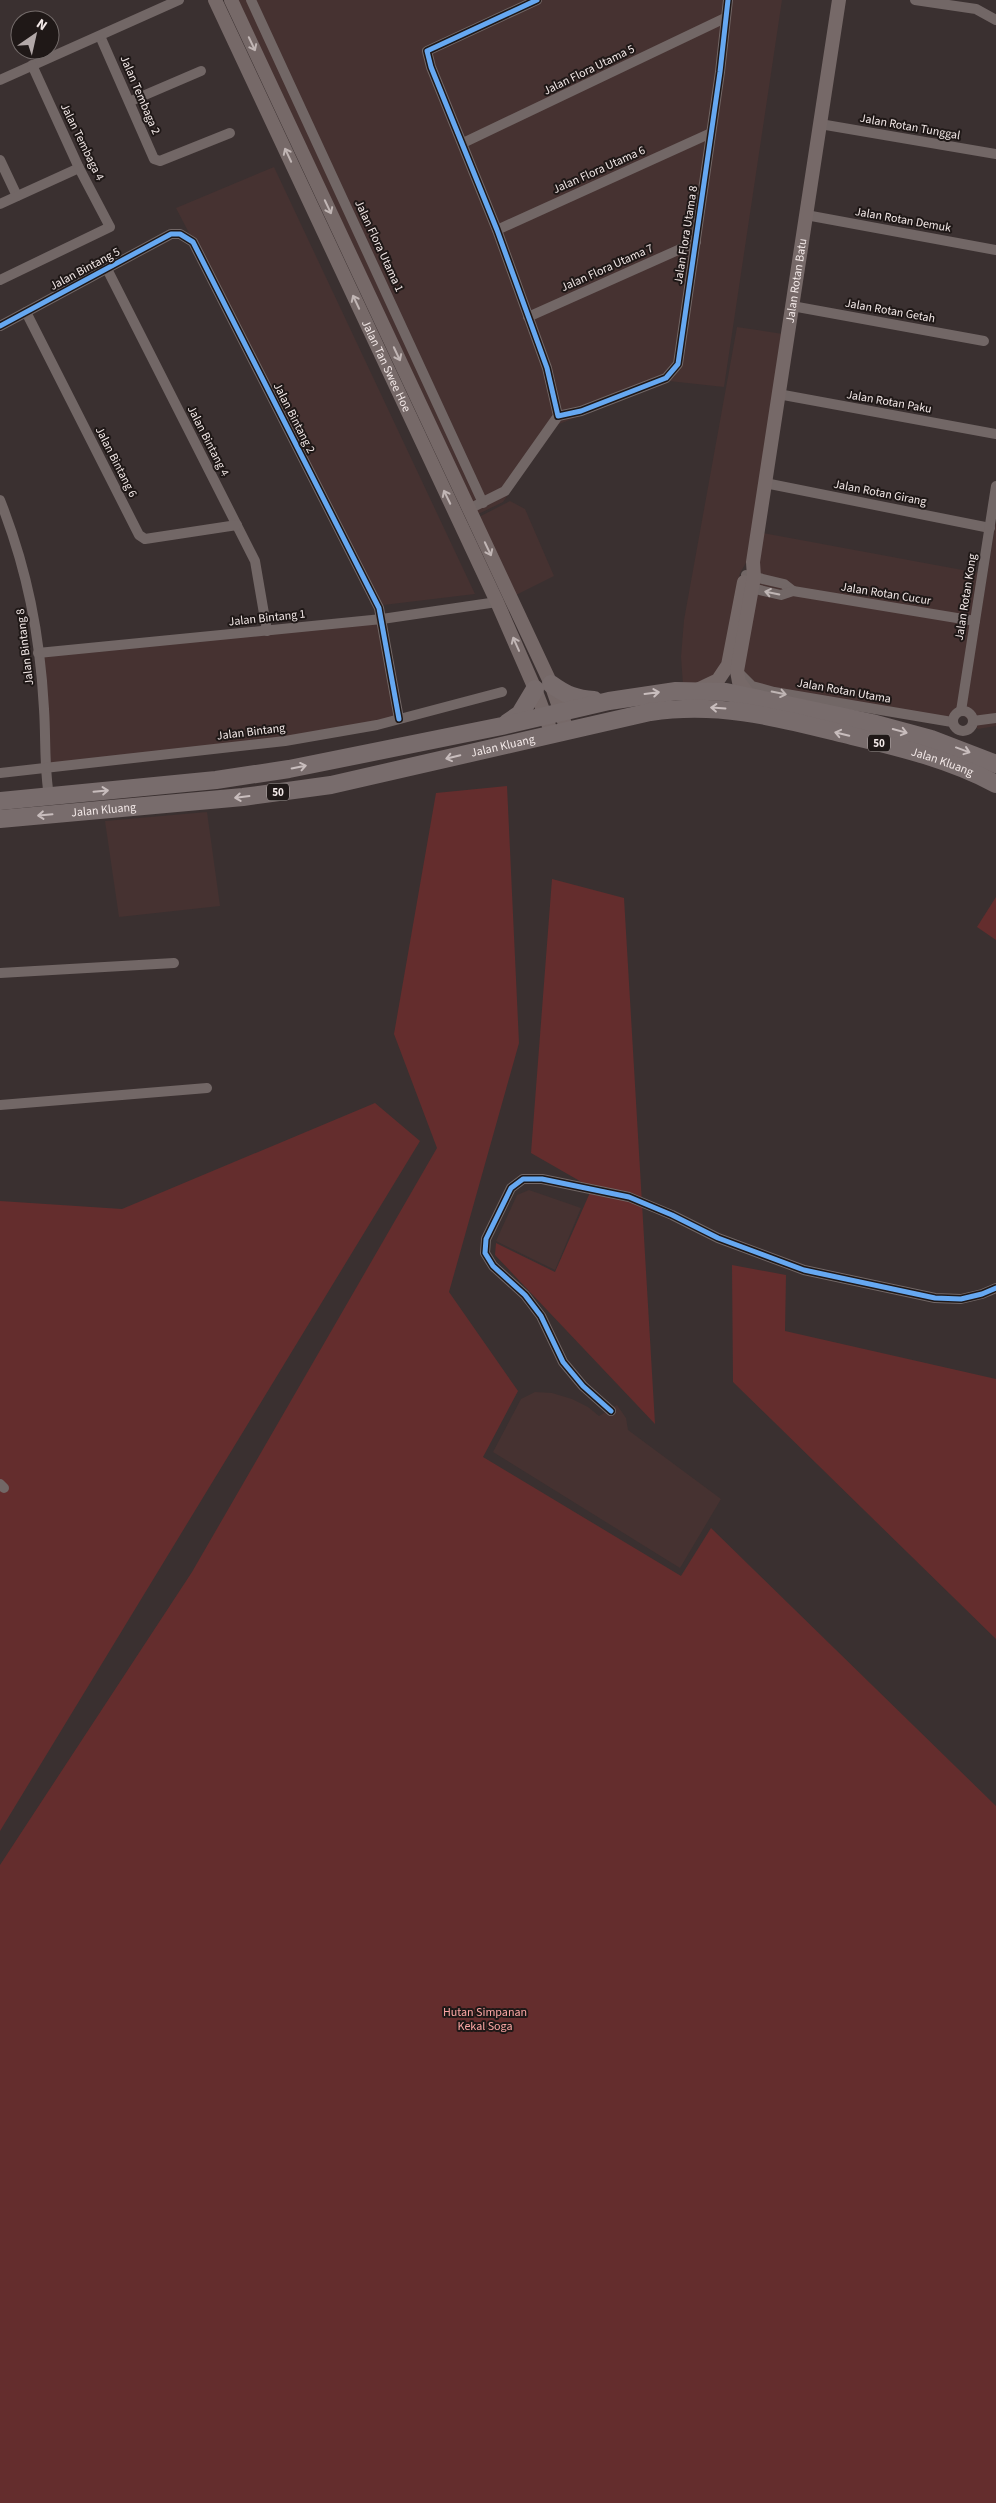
<svg xmlns="http://www.w3.org/2000/svg" width="996" height="2503" font-family="'Source Sans 3',sans-serif">
<rect width="100%" height="100%" fill="#3a3030"/>
<!-- built -->
<g fill="#463231">
<polygon points="234,0 782,0 724,387 669,381 554,426 503,502 474,516"/>
<polygon points="274,167 475,594 383,605 176,208"/>
<polygon points="737,327 783,334 747,561 740,573 723,660 713,677 704,682 683,685 681,657 684,620"/>
<polygon points="510,501 525,509 554,576 516,595 479,517"/>
<polygon points="996,521 996,726 978,729 964,716"/>
<polygon points="763,533 984,574 964,706 956,709 947,718 776,689 753,682 743,672"/>
<polygon points="385,615 404,722 42,771 40,708 35,650"/>
<polygon points="207,812 220,906 119,917 105,821"/>
<polygon points="529,1190 581,1208 555,1270 496,1241 517,1195"/>
<polygon points="535,1392 552,1393 572,1399 588,1407 599,1416 617,1405 626,1418 628,1430 721,1499 680,1568 493,1452 521,1399"/>
</g>
<!-- green -->
<g fill="#642d2d">
<polygon points="507,786 519,1043 449,1292 518,1391 483,1457 681,1576 711,1528 996,1806 996,2503 0,2503 0,1865 192,1572 437,1148 394,1034 436,793"/>
<polygon points="552,879 624,898 655,1424 495,1255 496,1243 555,1272 592,1188 531,1153"/>
<polygon points="996,897 996,940 977,927"/>
<polygon points="375,1103 420,1141 0,1831 0,1201 122,1209"/>
<polygon points="732,1265 786,1275 785,1331 996,1379 996,1639 733,1382"/>
</g>
<g fill="none" stroke-linecap="round" stroke-linejoin="round">
<!-- street -->
<g stroke="#726766" stroke-width="10">
<polyline points="251,0 483,503"/>
<polyline points="537,0 427,51 431,67 497,230 547,368 558,416 581,411 666,378 678,364 720,72 728,0"/>
<polyline points="915,0 976,9 996,20"/>
<polyline points="100,36 154,159 160,161 230,133"/>
<polyline points="0,80 179,0"/>
<polyline points="131,101 201,71"/>
<polyline points="820,124 996,154"/>
<polyline points="463,143 725,18"/>
<polyline points="0,160 17,196"/>
<polyline points="0,204 79,168"/>
<polyline points="806,215 996,250"/>
<polyline points="497,230 711,133"/>
<polyline points="107,269 255,561 267,631"/>
<polyline points="0,280 110,227 79,168 32,65"/>
<polyline points="792,306 984,341"/>
<polyline points="26,312 139,535 145,539 237,525"/>
<polyline points="528,317 696,242"/>
<polyline points="0,326 171,234 180,234 193,242 379,608 399,719"/>
<polyline points="778,394 996,434"/>
<polyline points="765,483 990,528"/>
<path d="M0 500C27 569 40 634 44 709 46 738 44 767 49 796"/>
<polyline points="469,509 505,491 558,416"/>
<polyline points="746,575 784,584 793,591"/>
<polyline points="747,587 781,595 793,591 975,621"/>
<polyline points="38,653 382,619 497,602"/>
<polyline points="737,671 752,686 774,692 952,722"/>
<circle cx="963" cy="721" r="10"/>
<polyline points="961,711 996,486"/>
<polyline points="973,721 996,718"/>
<polyline points="0,773 285,741 377,725 502,692"/>
<polyline points="0,973 174,963"/>
<polyline points="0,1105 207,1088"/>
<polyline points="611,1411 583,1386 563,1362 541,1316 525,1295 493,1266 485,1253 486,1239 511,1188 523,1179 542,1179 629,1197 672,1215 718,1238 804,1270 935,1298 961,1299 982,1294 996,1288"/>
<polyline points="0,1484 4,1488"/>
</g>
<!-- secondary -->
<g stroke="#766968" stroke-width="14">
<path id="s1" d="M215 0 497 602 535 689 552 734"/>
<polyline points="231,0 551,684 567,730"/>
<polyline points="697,690 718,680 728,665 744,582"/>
<path id="s2" d="M750 697 739 682 737 671 754 577 753 562 839 0"/>
</g>
<!-- highway -->
<g stroke="#786c6c" stroke-width="18">
<path d="M551 684C566 695 576 699 594 700"/>
<polyline points="507,723 520,714 535,689"/>
<polyline points="0,801 216,780 289,769 502,726 609,701 676,691 726,692 872,723 931,739 996,764"/>
<path id="s3" d="M0 819 243 797 331 785 650 712C722 701 783 719 852 736 902 748 951 760 996 784"/>
</g>
<!-- cycleway casing -->
<g stroke="#1f1817" stroke-width="8">
<g id="cycleway">
<polyline points="537,0 427,51 431,67 497,230 547,368 558,416 581,411 666,378 678,364 720,72 728,0"/>
<polyline points="0,326 171,234 180,234 193,242 379,608 399,719"/>
<polyline points="611,1411 583,1386 563,1362 541,1316 525,1295 493,1266 485,1253 486,1239 511,1188 523,1179 542,1179 629,1197 672,1215 718,1238 804,1270 935,1298 961,1299 982,1294 996,1288"/>
</g>
</g>
<!-- cycleway -->
<use href="#cycleway" stroke="#66a8f1" stroke-width="5"/>
</g>
<!-- one-way arrows -->
<defs><path id="oneway-shaft" d="M-6 0H5M1.5-3L5.5 0L1.5 3" fill="none" stroke-width="1.6" stroke-linecap="round" stroke-linejoin="round" transform="scale(1.25)"/></defs>
<g stroke="#c1b6b5">
<use href="#oneway-shaft" transform="translate(252 44) rotate(65)"/>
<use href="#oneway-shaft" transform="translate(288 155) rotate(-115)"/>
<use href="#oneway-shaft" transform="translate(328 207) rotate(65)"/>
<use href="#oneway-shaft" transform="translate(356 302) rotate(-115)"/>
<use href="#oneway-shaft" transform="translate(397 354) rotate(65)"/>
<use href="#oneway-shaft" transform="translate(447 497) rotate(-116)"/>
<use href="#oneway-shaft" transform="translate(488 549) rotate(65)"/>
<use href="#oneway-shaft" transform="translate(516 644) rotate(-114)"/>
</g>
<g stroke="#bfb5b4">
<use href="#oneway-shaft" transform="translate(772 593) rotate(-168)"/>
<use href="#oneway-shaft" transform="translate(779 693) rotate(11)"/>
</g>
<g stroke="#c8bdbd">
<use href="#oneway-shaft" transform="translate(652 693) rotate(-7)"/>
<use href="#oneway-shaft" transform="translate(718 708) rotate(-176)"/>
<use href="#oneway-shaft" transform="translate(900 731) rotate(15)"/>
<use href="#oneway-shaft" transform="translate(842 734) rotate(-166)"/>
<use href="#oneway-shaft" transform="translate(963 750) rotate(20)"/>
<use href="#oneway-shaft" transform="translate(453 757) rotate(167)"/>
<use href="#oneway-shaft" transform="translate(299 767) rotate(-11)"/>
<use href="#oneway-shaft" transform="translate(101 791) rotate(-5)"/>
<use href="#oneway-shaft" transform="translate(242 797) rotate(173)"/>
<use href="#oneway-shaft" transform="translate(45 815) rotate(175)"/>
</g>
<g text-anchor="middle" dominant-baseline="central" stroke-width="4" stroke-linejoin="round" paint-order="stroke">
<!-- shield labels -->
<g fill="#1f1817" stroke="#b3aaa9" stroke-width="1">
<rect x="868" y="734.5" width="22" height="17" rx="4"/>
<rect x="267" y="783.5" width="22" height="17" rx="4"/>
</g>
<g font-size="11" font-weight="bold" fill="#f3e9e8">
<text x="879" y="743">50</text>
<text x="278" y="792">50</text>
</g>
<!-- street labels -->
<g font-size="12" fill="#f3e9e8" stroke="#1f1817">
<text transform="translate(589 70) rotate(-26)">Jalan Flora Utama 5</text>
<text transform="translate(140 95) rotate(67)">Jalan Tembaga 2</text>
<text transform="translate(910 127) rotate(10)">Jalan Rotan Tunggal</text>
<text transform="translate(82 142) rotate(64)">Jalan Tembaga 4</text>
<text transform="translate(599 170) rotate(-24)">Jalan Flora Utama 6</text>
<text transform="translate(903 220) rotate(10)">Jalan Rotan Demuk</text>
<text transform="translate(686 235) rotate(-81)">Jalan Flora Utama 8</text>
<text transform="translate(379 246) rotate(65)">Jalan Flora Utama 1</text>
<text transform="translate(607 268) rotate(-24)">Jalan Flora Utama 7</text>
<text transform="translate(85 269) rotate(-28)">Jalan Bintang 5</text>
<text stroke="none"><textPath href="#s2" startOffset="425">Jalan Rotan Batu</textPath></text>
<text transform="translate(890 311) rotate(10)">Jalan Rotan Getah</text>
<text stroke="none"><textPath href="#s1" startOffset="404">Jalan Tan Swee Hoe</textPath></text>
<text transform="translate(889 402) rotate(10)">Jalan Rotan Paku</text>
<text transform="translate(294 418) rotate(63)">Jalan Bintang 2</text>
<text transform="translate(208 441) rotate(63)">Jalan Bintang 4</text>
<text transform="translate(116 462) rotate(63)">Jalan Bintang 6</text>
<text transform="translate(880 493) rotate(11)">Jalan Rotan Girang</text>
<text transform="translate(886 594) rotate(9)">Jalan Rotan Cucur</text>
<text transform="translate(966 597) rotate(-81)">Jalan Rotan Kong</text>
<text transform="translate(267 618) rotate(-6)">Jalan Bintang 1</text>
<text transform="translate(25 647) rotate(-97)">Jalan Bintang 8</text>
<text transform="translate(844 691) rotate(10)">Jalan Rotan Utama</text>
<text transform="translate(251 732) rotate(-7)">Jalan Bintang</text>
<text stroke="none"><textPath href="#s3" startOffset="509">Jalan Kluang</textPath></text>
<text stroke="none"><textPath href="#s3" startOffset="959">Jalan Kluang</textPath></text>
<text stroke="none"><textPath href="#s3" startOffset="104">Jalan Kluang</textPath></text>
</g>
<!-- park labels -->
<g font-size="12" fill="#fca7a5" stroke="#1f1817">
<text x="485" y="2012">Hutan Simpanan<tspan x="485" dy="14">Kekal Soga</tspan></text>
</g>
</g>
<!-- north arrow -->
<g transform="translate(35 35) rotate(34)"><circle r="24" fill="#1f1817" stroke="#746c6b"/>
<path d="M0-4L9 19L0 12L-9 19Z" fill="#b2a8a8"/>
<text y="-8" font-size="14" font-weight="bold" text-anchor="middle" fill="#f3e9e8">N</text>
</g>
</svg>
